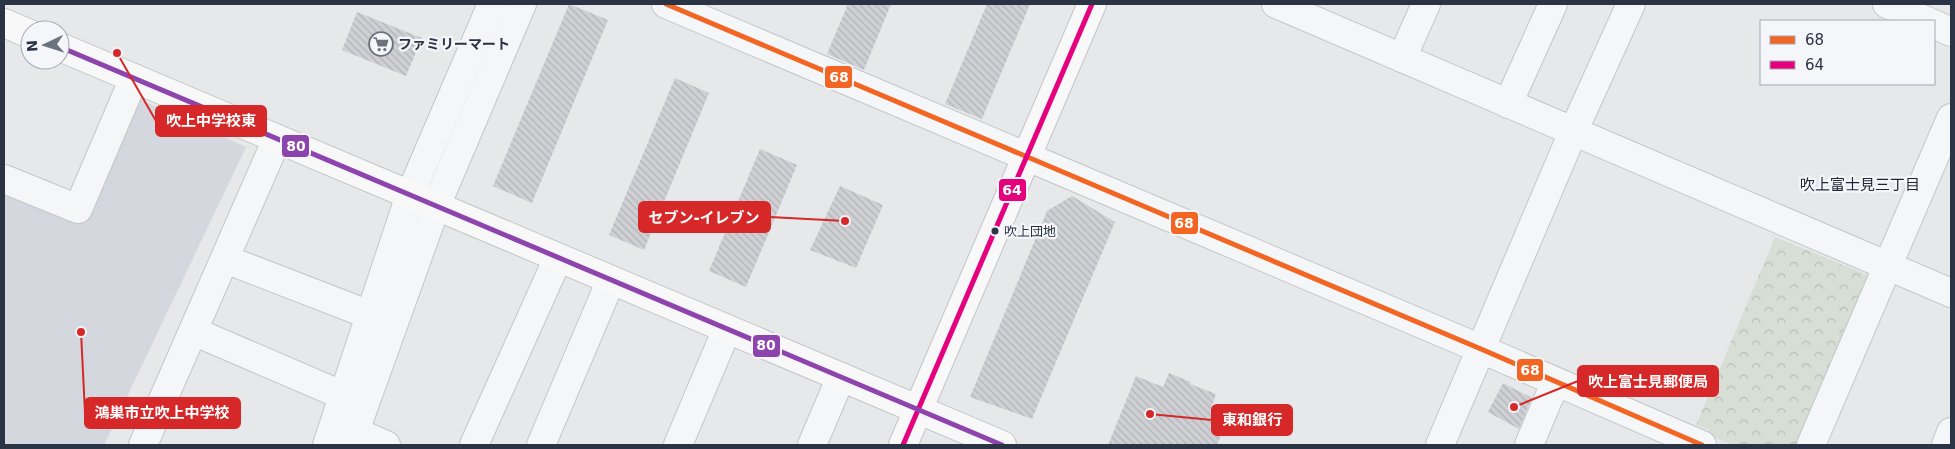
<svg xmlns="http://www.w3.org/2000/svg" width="1955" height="449" font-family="'DejaVu Sans','Noto Sans JP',sans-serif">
<defs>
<pattern id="park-crowns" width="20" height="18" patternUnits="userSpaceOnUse" patternTransform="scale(1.25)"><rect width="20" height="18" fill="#d6ded6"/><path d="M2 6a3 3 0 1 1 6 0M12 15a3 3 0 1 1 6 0" fill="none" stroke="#b8bfb9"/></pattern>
<pattern id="building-back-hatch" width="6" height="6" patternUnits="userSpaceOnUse" patternTransform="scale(1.25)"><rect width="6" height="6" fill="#ced0d3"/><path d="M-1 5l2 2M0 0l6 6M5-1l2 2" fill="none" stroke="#b1b3b6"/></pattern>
</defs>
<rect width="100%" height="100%" fill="#e6e8ea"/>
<!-- built -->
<polygon fill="#d4d7dd" points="141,100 246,147 104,445 4,445 4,188 86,219"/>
<!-- park -->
<polygon fill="url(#park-crowns)" points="1775,237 1863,273 1867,276 1867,284 1799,445 1733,445 1708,435 1709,430 1696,425"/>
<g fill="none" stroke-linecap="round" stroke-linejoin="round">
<!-- stream -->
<polyline stroke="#b4c4d5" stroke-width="7" points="456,124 472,85"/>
</g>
<!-- building -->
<g fill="url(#building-back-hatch)">
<polygon points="569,4 608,20 532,203 493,186"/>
<polygon points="848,4 891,4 864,70 827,54"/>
<polygon points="987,4 1030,4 982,119 945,104"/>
<polygon points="357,12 422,38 406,76 342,50"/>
<polygon points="675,78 709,93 644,250 609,235"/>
<polygon points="760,149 797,165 746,287 709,271"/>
<polygon points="840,186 883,205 856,268 810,250"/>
<polygon points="1072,196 1115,222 1032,419 970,397 1047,211"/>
<polygon points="1169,373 1191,382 1190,384 1216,394 1212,405 1230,413 1217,445 1108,445 1136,376 1163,387"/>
<polygon points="1503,383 1532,398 1519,429 1488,412"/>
</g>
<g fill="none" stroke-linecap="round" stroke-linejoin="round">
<!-- street casing -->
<g stroke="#c4c6c8" stroke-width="30">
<g id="street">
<polyline points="666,4 1481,349 1702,445"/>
<polyline points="1276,4 1951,293"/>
<polyline points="1887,4 1927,21"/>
<polyline points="1934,24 1951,32"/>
<polyline points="1402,58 1426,4"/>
<polyline points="1508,104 1553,4"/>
<polyline points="4,179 78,209 134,78"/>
<polyline points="225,259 370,315"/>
<polyline points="193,331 344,396"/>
<polyline points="354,431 386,445"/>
<polyline points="143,445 277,139"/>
<polyline points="327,445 410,195 492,4"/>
<polyline points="350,445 436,206 522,4"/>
<polyline points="474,445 558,258"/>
<polyline points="541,445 611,280"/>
<polyline points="678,445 727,329"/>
<polyline points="812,445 841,377"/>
<polyline points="1440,445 1573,132 1631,4"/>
<polyline points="1529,445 1555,383"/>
<polyline points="1811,445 1951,118"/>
<polyline points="1946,445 1951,432"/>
</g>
</g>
<!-- secondary casing -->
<g stroke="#c4c6c8" stroke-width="30">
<g id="secondary">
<polyline points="4,23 30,34"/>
<polyline points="60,47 1002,445"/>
<polyline points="903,445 1092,4"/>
</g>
</g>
<!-- street -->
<use href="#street" stroke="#f5f6f7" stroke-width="28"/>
<!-- secondary -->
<use href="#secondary" stroke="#f8f8f8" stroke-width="28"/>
<!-- bus-1 casing -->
<g stroke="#f4f6f9" stroke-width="9">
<polyline id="bus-1" points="666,4 1481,349 1702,445"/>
</g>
<!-- bus-2 casing -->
<g stroke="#f4f6f9" stroke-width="9">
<polyline id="bus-2" points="903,445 1092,4"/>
</g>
<!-- bus-3 casing -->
<g stroke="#f4f6f9" stroke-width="9">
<polyline id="bus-3" points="60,47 1002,445"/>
</g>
<!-- bus-1 -->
<use href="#bus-1" stroke="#f26522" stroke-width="5"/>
<!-- bus-2 -->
<use href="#bus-2" stroke="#e5007d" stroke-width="5"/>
<!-- bus-3 -->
<use href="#bus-3" stroke="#8e44ad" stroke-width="5"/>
</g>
<!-- icons -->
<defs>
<g id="supermarket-ring" transform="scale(1.25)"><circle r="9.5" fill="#f4f6f9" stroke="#6c737f" stroke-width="1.5"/><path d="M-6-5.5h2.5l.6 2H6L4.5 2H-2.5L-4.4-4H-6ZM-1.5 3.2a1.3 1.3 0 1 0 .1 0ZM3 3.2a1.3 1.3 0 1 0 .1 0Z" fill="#6c737f"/></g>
</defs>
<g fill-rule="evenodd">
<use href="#supermarket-ring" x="381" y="44"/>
</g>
<!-- markers -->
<circle fill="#2b3445" stroke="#f4f6f9" stroke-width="2" cx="995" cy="231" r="4.5"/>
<g text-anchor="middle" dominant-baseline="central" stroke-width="4.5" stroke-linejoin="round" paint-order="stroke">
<!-- bus labels -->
<g font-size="13" fill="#2b3445" stroke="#f4f6f9" text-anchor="start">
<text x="1004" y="231">吹上団地</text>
</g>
<!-- poi labels -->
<g font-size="14" font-weight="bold" fill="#2b3445" stroke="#f4f6f9" text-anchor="start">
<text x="398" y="44">ファミリーマート</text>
</g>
<!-- neighbourhood labels -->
<g font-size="15" fill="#1d2536" stroke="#f4f6f9">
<text x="1860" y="185">吹上富士見三丁目</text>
</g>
</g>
<!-- callouts -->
<path fill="none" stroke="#d62828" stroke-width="2" d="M117 53L156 121M845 221L770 217M1514 407L1578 381M81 332L85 413M1150 414L1212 420"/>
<g fill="#d62828" stroke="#f4f6f9" stroke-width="2">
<circle cx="117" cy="53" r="5"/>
<circle cx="845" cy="221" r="5"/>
<circle cx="1514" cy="407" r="5"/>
<circle cx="81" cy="332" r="5"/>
<circle cx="1150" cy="414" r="5"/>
</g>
<g fill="#d62828" stroke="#d62828" stroke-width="2">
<rect x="156" y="106" width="110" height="30" rx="5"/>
<rect x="639" y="202" width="131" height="30" rx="5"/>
<rect x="1578" y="366" width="140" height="30" rx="5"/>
<rect x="85" y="398" width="155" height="30" rx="5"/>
<rect x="1212" y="405" width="80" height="30" rx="5"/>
</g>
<g font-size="15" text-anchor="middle" font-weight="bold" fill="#fff">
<text x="211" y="126">吹上中学校東</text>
<text x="704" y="223">セブン-イレブン</text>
<text x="1648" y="387">吹上富士見郵便局</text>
<text x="162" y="418">鴻巣市立吹上中学校</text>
<text x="1252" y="425">東和銀行</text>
</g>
<g stroke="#f4f6f9" stroke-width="2">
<rect x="824" y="65" width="29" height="24" rx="5" fill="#f26522"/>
<rect x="281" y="134" width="29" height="24" rx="5" fill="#8e44ad"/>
<rect x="998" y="178" width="29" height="24" rx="5" fill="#e5007d"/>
<rect x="1170" y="211" width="29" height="24" rx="5" fill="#f26522"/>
<rect x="752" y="334" width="29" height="24" rx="5" fill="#8e44ad"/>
<rect x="1516" y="358" width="28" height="24" rx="5" fill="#f26522"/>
</g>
<g font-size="14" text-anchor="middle" font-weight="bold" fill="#fff">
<text x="839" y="82">68</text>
<text x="296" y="151">80</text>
<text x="1012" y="195">64</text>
<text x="1184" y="228">68</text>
<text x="766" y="350">80</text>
<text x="1530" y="375">68</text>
</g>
<!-- border -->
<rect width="1955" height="449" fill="none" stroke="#2b3445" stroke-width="10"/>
<!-- legend -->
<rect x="1760" y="20" width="175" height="65" fill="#f4f6f9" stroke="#a4a8b1"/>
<rect x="1770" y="36" width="25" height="8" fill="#f26522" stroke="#a4a8b1"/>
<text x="1805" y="45" font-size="15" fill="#2b3445">68</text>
<rect x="1770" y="61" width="25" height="8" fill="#e5007d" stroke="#a4a8b1"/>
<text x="1805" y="70" font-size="15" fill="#2b3445">64</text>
<!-- north arrow -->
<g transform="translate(45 45) rotate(266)"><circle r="24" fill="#f4f6f9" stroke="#a4a8b1"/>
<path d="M0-4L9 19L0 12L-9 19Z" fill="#6c737f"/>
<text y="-8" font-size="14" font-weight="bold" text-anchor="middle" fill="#2b3445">N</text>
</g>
</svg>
